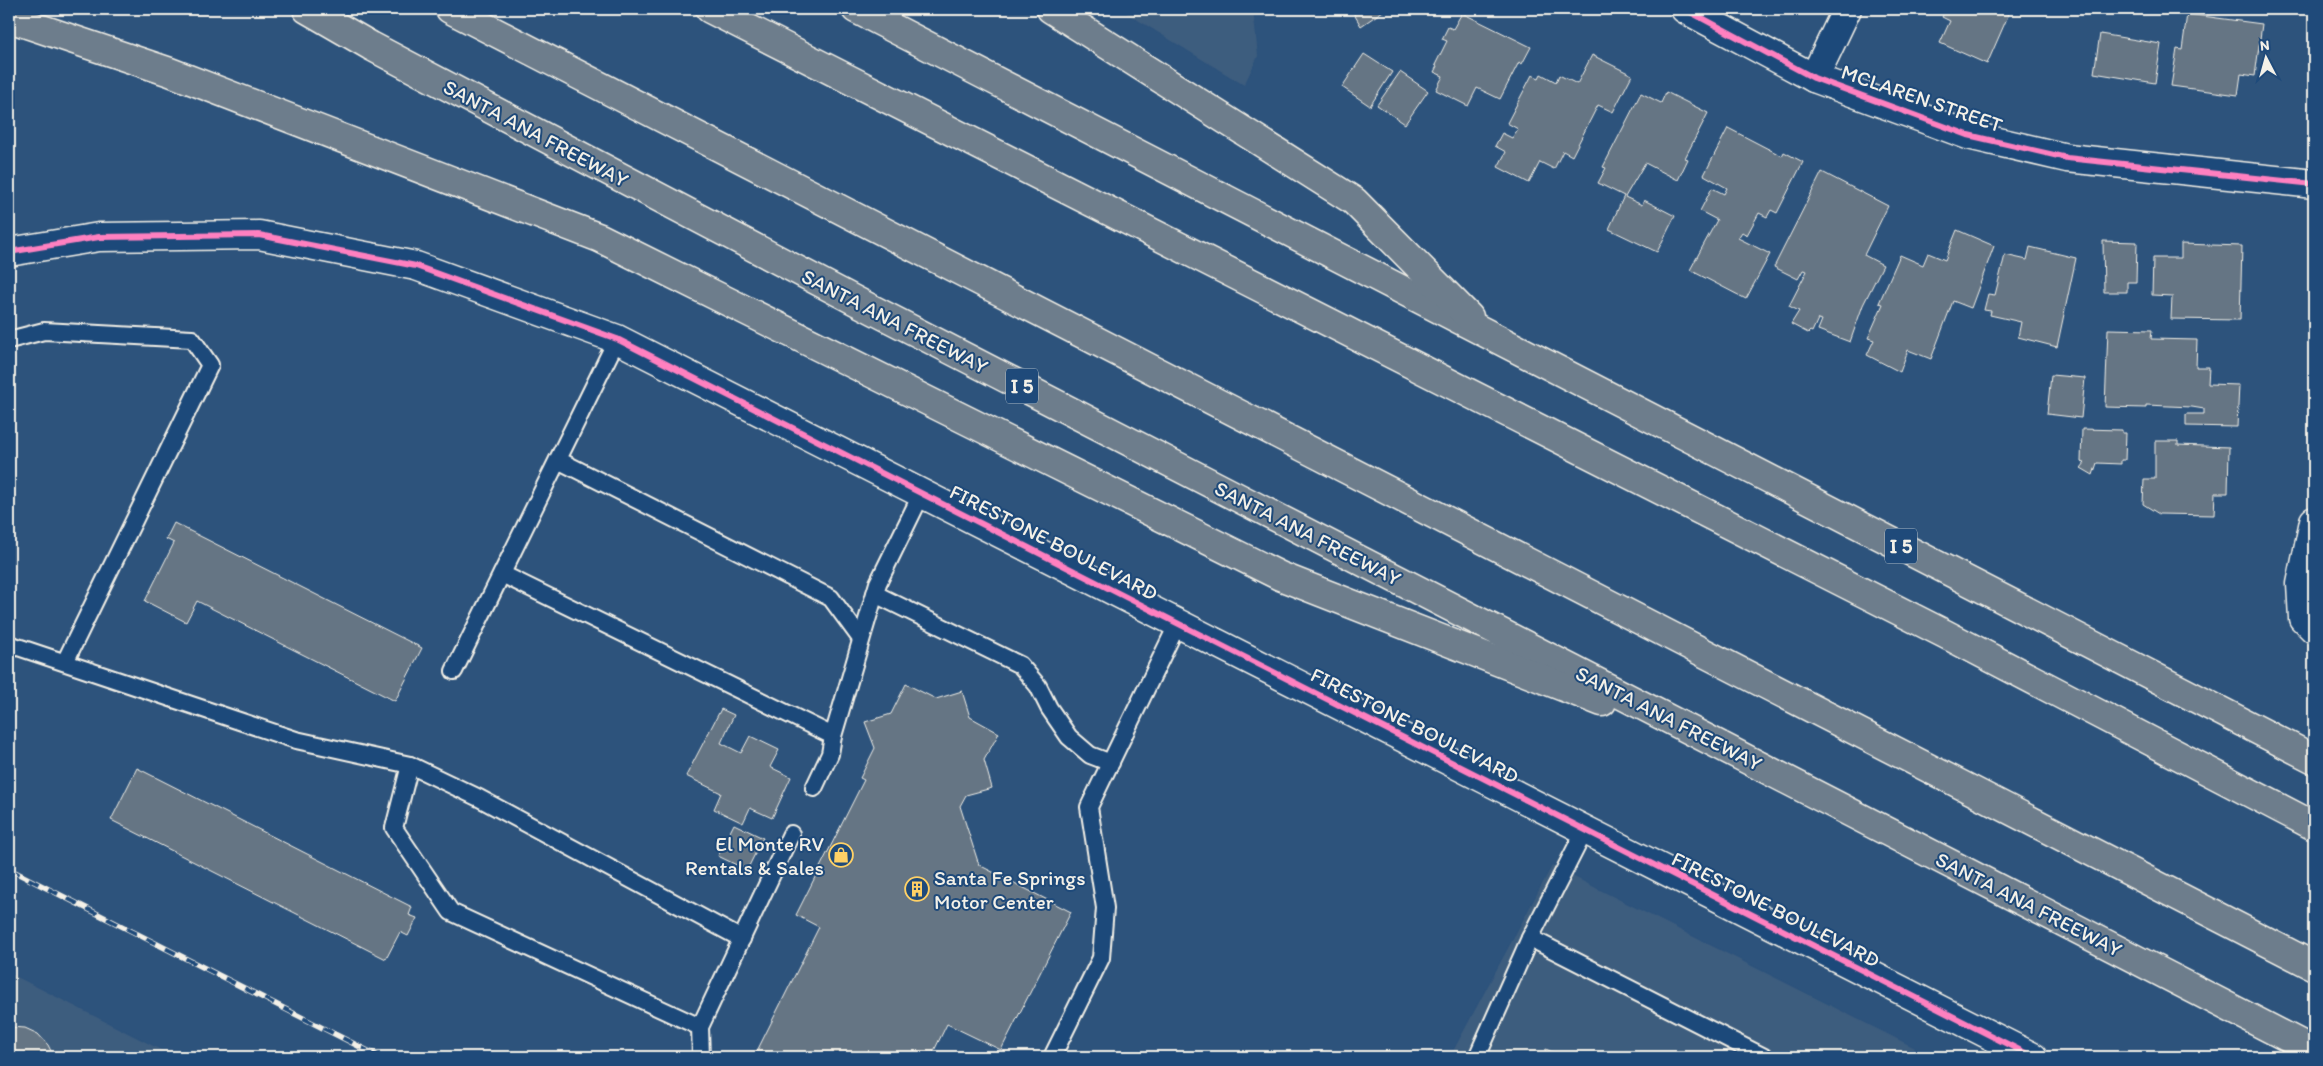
<svg xmlns="http://www.w3.org/2000/svg" width="2323" height="1066" font-family="Itim,sans-serif">
<rect width="100%" height="100%" fill="#2d537c"/>
<filter id="ink" filterUnits="userSpaceOnUse"><feTurbulence type="fractalNoise" baseFrequency=".02" numOctaves="2"/><feDisplacementMap in="SourceGraphic" scale="10" xChannelSelector="R" yChannelSelector="G"/><feConvolveMatrix kernelMatrix="1 2 1 2 8 2 1 2 1" color-interpolation-filters="sRGB"/></filter>
<g filter="url(#ink)">
<!-- built -->
<g fill="#3e5d7e">
<polygon points="1120,9 1253,9 1258,56 1244,85"/>
<polygon points="1552,866 1933,1057 1450,1057"/>
<polygon points="9,973 175,1057 9,1057"/>
</g>
<!-- building -->
<g fill="#657584" stroke="#f4f1e8">
<polygon points="1351,9 1386,9 1361,26"/>
<polygon points="1946,9 2011,9 1987,64 1940,43 1950,21 1942,17"/>
<polygon points="1462,13 1531,47 1522,64 1519,62 1500,99 1477,88 1468,106 1436,90 1443,76 1434,72 1437,66 1435,65 1447,41 1442,39 1448,27 1453,29"/>
<polygon points="2187,14 2262,24 2255,76 2241,74 2238,95 2171,86 2177,49 2182,50"/>
<polygon points="2100,34 2161,44 2155,83 2094,73"/>
<polygon points="1364,54 1392,72 1370,106 1342,87"/>
<polygon points="1592,55 1632,75 1613,112 1598,105 1572,156 1563,151 1554,169 1540,162 1529,183 1498,167 1506,152 1495,146 1502,133 1512,138 1518,129 1507,123 1532,75 1539,78 1541,74 1556,82 1559,75 1577,84"/>
<polygon points="1400,72 1428,91 1405,124 1377,105"/>
<polygon points="1666,92 1708,113 1685,158 1688,159 1678,180 1645,163 1625,197 1642,205 1644,200 1675,216 1657,252 1609,229 1624,196 1598,183 1606,168 1603,167 1641,93 1661,103"/>
<polygon points="1728,128 1782,156 1784,152 1803,162 1777,213 1771,210 1767,217 1759,213 1747,235 1742,232 1738,238 1770,254 1746,299 1690,270 1717,220 1700,211 1712,188 1724,194 1727,188 1704,175"/>
<polygon points="1822,172 1888,206 1864,255 1883,265 1863,305 1850,342 1818,330 1822,320 1818,319 1812,332 1810,331 1808,333 1791,324 1799,311 1789,306 1807,271 1803,270 1798,279 1774,267"/>
<polygon points="1957,230 1994,246 1971,308 1953,301 1931,359 1908,350 1900,372 1867,355 1874,340 1868,338 1883,304 1879,303 1900,255 1923,265 1928,253 1945,260"/>
<polygon points="2103,241 2137,242 2136,282 2127,282 2127,292 2104,292"/>
<polygon points="2181,244 2242,246 2240,320 2171,319 2172,296 2152,295 2153,258 2181,258"/>
<polygon points="2030,247 2076,258 2057,347 2018,337 2021,322 1990,315 1991,311 1984,310 1988,294 1995,295 2005,255 2027,260"/>
<polygon points="2108,329 2152,330 2151,339 2197,340 2196,367 2209,367 2208,384 2239,385 2237,427 2186,426 2186,414 2204,414 2204,409 2192,407 2146,405 2146,408 2105,407"/>
<polygon points="2051,375 2085,378 2081,418 2047,414"/>
<polygon points="2082,429 2122,430 2122,433 2126,433 2125,460 2121,460 2121,464 2097,463 2093,475 2081,468 2085,463 2081,462"/>
<polygon points="2155,441 2178,441 2178,445 2229,447 2228,493 2215,493 2214,515 2159,514 2143,504 2144,479 2155,479"/>
<polygon points="174,523 422,648 395,701 197,601 186,622 145,601 174,543 166,539"/>
<polygon points="906,684 936,699 962,691 970,717 999,733 984,760 992,788 966,795 960,806 979,865 1071,912 1001,1050 947,1024 931,1057 754,1057 819,927 796,915 864,780 860,778 875,748 865,722 891,714"/>
<polygon points="721,709 734,715 721,743 741,753 750,736 779,750 770,767 791,777 772,818 750,808 743,823 714,809 721,793 686,776"/>
<polygon points="137,768 412,907 409,915 417,918 408,936 400,932 386,959 111,820"/>
<polygon points="734,824 763,838 747,870 718,856"/>
<polygon points="9,1027 25,1028 38,1034 48,1045 54,1057 9,1057"/>
<polygon points="1546,1049 1562,1057 1542,1057"/>
</g>
<g fill="none" stroke-linecap="round" stroke-linejoin="round">
<!-- service casing -->
<g stroke="#f4f1e8" stroke-width="20">
<g id="service">
<polyline points="9,340 44,331 192,339 210,365 65,662"/>
<polyline points="558,460 831,598 861,639"/>
<polyline points="502,574 833,736"/>
<polyline points="875,594 1020,665 1038,686 1049,708 1069,737 1090,755 1111,763"/>
<polyline points="9,644 296,740 410,765 479,798 742,939"/>
<polyline points="454,671 617,339"/>
<polyline points="410,765 394,828 451,912 700,1027"/>
<polyline points="814,788 830,754 833,736 878,583 922,493"/>
<polyline points="1585,830 1530,938 1764,1057"/>
<polyline points="701,1057 700,1027 791,834"/>
<polyline points="1052,1057 1101,958 1105,908 1089,807 1178,623"/>
<polyline points="1477,1057 1530,938"/>
</g>
</g>
<!-- minor casing -->
<g stroke="#f4f1e8" stroke-width="31">
<g id="minor">
<polyline points="1685,9 1814,78 1968,135 2067,158 2314,184"/>
<polyline points="1814,78 1847,9"/>
<polyline points="2314,521 2301,584 2303,618 2314,629"/>
</g>
</g>
<!-- tertiary casing -->
<g stroke="#f4f1e8" stroke-width="31">
<polyline id="tertiary" points="9,252 99,237 259,235 416,266 617,339 2033,1057"/>
</g>
<!-- motorway casing -->
<g stroke="#f4f1e8" stroke-width="31">
<g id="motorway">
<polyline points="307,9 371,46 856,301 2314,1051"/>
<polyline points="450,9 2314,966"/>
<polyline points="710,9 1945,634 2314,826"/>
<polyline points="856,9 2314,759"/>
<polyline points="1051,9 1354,201 1469,317"/>
<polyline points="9,18 170,72 600,238 1280,576 1602,702"/>
</g>
</g>
<!-- service -->
<use href="#service" stroke="#1f4a7a" stroke-width="16"/>
<!-- minor -->
<use href="#minor" stroke="#1f4a7a" stroke-width="28"/>
<!-- tertiary -->
<use href="#tertiary" stroke="#1f4a7a" stroke-width="28"/>
<!-- motorway -->
<use href="#motorway" stroke="#6d7d8c" stroke-width="28"/>
<!-- rail casing -->
<g stroke="#f4f1e8" stroke-width="5.5">
<polyline id="rail" points="9,869 380,1057"/>
</g>
<!-- rail -->
<use href="#rail" stroke="#1f4a7a" stroke-width="4" stroke-dasharray="11" stroke-linecap="butt"/>
<!-- cycleway casing -->
<g stroke="#1f4a7a" stroke-width="9">
<g id="cycleway">
<polyline points="1685,9 1814,78 1968,135 2067,158 2314,184"/>
<polyline points="9,252 99,237 259,235 416,266 617,339 2033,1057"/>
</g>
</g>
<!-- cycleway -->
<use href="#cycleway" stroke="#ff80c0" stroke-width="6"/>
</g>
</g>
<!-- icons -->
<defs>
<g id="shop-ring" transform="scale(1.25)"><circle r="9.5" fill="#1f4a7a" stroke="#ffd166" stroke-width="1.5"/><path d="M-5-2.5h2.3a2.7 3.5 0 0 1 5.4 0H5L5.5 6h-11ZM-1.5-2.5h3a1.5 2.3 0 0 0-3 0Z" fill="#ffd166"/></g>
<g id="building-ring" transform="scale(1.25)"><circle r="9.5" fill="#1f4a7a" stroke="#ffd166" stroke-width="1.5"/><path d="M-4-6H4V6H1V3H-1V6H-4ZM-2.5-4.3h1.7v1.8h-1.7ZM.8-4.3h1.7v1.8H.8ZM-2.5-1h1.7V.8h-1.7ZM.8-1h1.7V.8H.8Z" fill="#ffd166"/></g>
</defs>
<g fill-rule="evenodd">
<use href="#shop-ring" x="841" y="855"/>
<use href="#building-ring" x="917" y="889"/>
</g>
<g text-anchor="middle" dominant-baseline="central" stroke-width="4" stroke-linejoin="round" paint-order="stroke">
<!-- shield labels -->
<g fill="#1f4a7a" stroke="#b4bfc7" stroke-width="1">
<rect x="1006" y="368.5" width="32" height="35" rx="4"/>
<rect x="1885" y="528.5" width="32" height="35" rx="4"/>
</g>
<g font-size="20" font-weight="bold" fill="#f4f1e8">
<text x="1022" y="386">I 5</text>
<text x="1901" y="546">I 5</text>
</g>
<!-- street labels -->
<g font-size="21" fill="#f4f1e8" stroke="#1f4a7a">
<text transform="translate(1922 98) rotate(19)">MCLAREN STREET</text>
<text transform="translate(536 133) rotate(28)">SANTA ANA FREEWAY</text>
<text transform="translate(895 321) rotate(27)">SANTA ANA FREEWAY</text>
<text transform="translate(1308 533) rotate(27)">SANTA ANA FREEWAY</text>
<text transform="translate(1054 542) rotate(27)">FIRESTONE BOULEVARD</text>
<text transform="translate(1669 718) rotate(27)">SANTA ANA FREEWAY</text>
<text transform="translate(1415 725) rotate(27)">FIRESTONE BOULEVARD</text>
<text transform="translate(2029 904) rotate(27)">SANTA ANA FREEWAY</text>
<text transform="translate(1776 909) rotate(27)">FIRESTONE BOULEVARD</text>
</g>
<!-- poi labels -->
<g font-size="21" fill="#f4f1e8" stroke="#1f4a7a" text-anchor="end">
<text x="824" y="843">El Monte RV<tspan x="824" dy="24">Rentals &amp; Sales</tspan></text>
<text x="934" y="877" text-anchor="start">Santa Fe Springs<tspan x="934" dy="24">Motor Center</tspan></text>
</g>
</g>
<!-- margin -->
<rect width="2323" height="1066" fill="none" stroke="#1f4a7a" stroke-width="30"/>
<rect x="15" y="15" width="2293" height="1036" fill="none" stroke="#f4f1e8" stroke-width="2" filter="url(#ink)"/>
<!-- north arrow -->
<g transform="translate(2266 58) rotate(354)" stroke="#1f4a7a" stroke-width="4" paint-order="stroke">
<path d="M0-4L9 19L0 12L-9 19Z" fill="#f4f1e8"/>
<text y="-8" font-size="14" font-weight="bold" text-anchor="middle" fill="#f4f1e8">N</text>
</g>
</svg>
